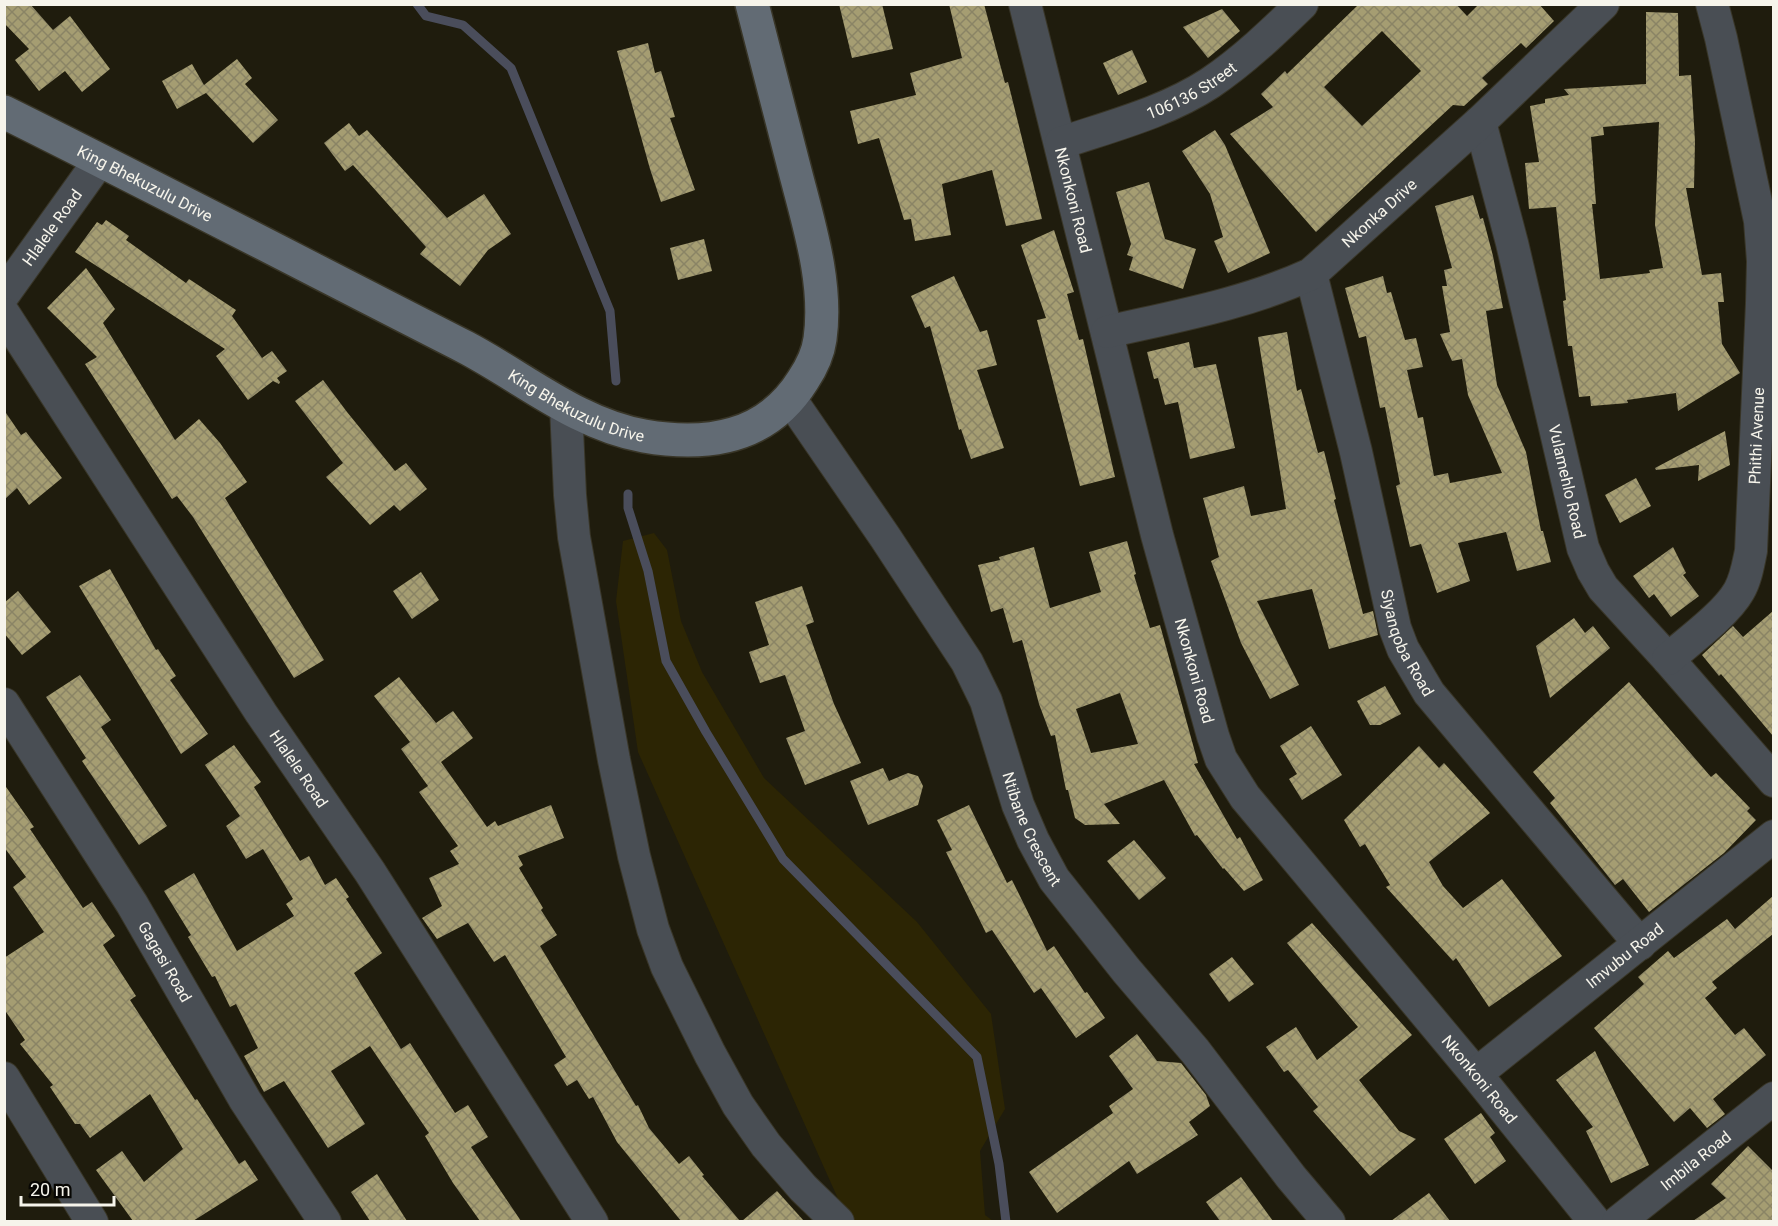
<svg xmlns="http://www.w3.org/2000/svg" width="1778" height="1226" font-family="Roboto,sans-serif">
<defs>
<pattern id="building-cross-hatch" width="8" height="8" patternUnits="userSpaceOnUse" patternTransform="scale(1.5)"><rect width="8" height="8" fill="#a59d72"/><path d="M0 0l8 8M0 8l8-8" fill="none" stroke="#8a8465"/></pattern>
</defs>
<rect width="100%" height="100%" fill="#1f1c0d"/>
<!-- green -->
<polygon fill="#2c2504" points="654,533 667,550 681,621 702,672 764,778 917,922 991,1014 1005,1109 980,1151 985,1215 993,1221 848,1221 638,752 616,601 623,541"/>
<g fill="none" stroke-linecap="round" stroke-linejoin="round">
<!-- stream -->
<g stroke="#4a4d5b" stroke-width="9">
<polyline points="417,4 426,16 463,25 511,68 610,311 616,381"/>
<polyline points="628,494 628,508 648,571 666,661 706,732 783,859 977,1057 999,1164 1006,1222"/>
</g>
</g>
<!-- building -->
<g fill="url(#building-cross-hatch)" fill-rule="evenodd">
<polygon points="4,4 30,4 53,30 70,16 110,69 82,92 65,71 39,91 15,60 29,49 4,23"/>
<polygon points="839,4 882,4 893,49 852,58"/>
<polygon points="949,4 984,4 1005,83 1008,82 1042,219 1006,226 992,170 942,184 951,235 915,241 911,219 904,220 879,138 858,144 850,111 916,95 910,73 962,58"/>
<path d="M1356 4H1456L1467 16 1479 4H1539L1554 21 1526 48 1521 43 1482 78 1488 84 1464 106 1453 105 1316 232 1230 134 1273 107 1261 94 1285 71 1287 74 1357 6ZM1382 31 1421 71 1362 126 1324 87Z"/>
<polygon points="1222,9 1240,31 1208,58 1183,27"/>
<path d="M1646 12 1678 13 1679 76 1691 75 1695 141 1694 188H1686L1702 275 1721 273 1724 302H1718L1722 344 1740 373 1678 411 1676 393 1627 400 1628 403 1591 406 1590 396 1579 397 1572 346H1568L1563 301 1566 300 1556 207 1529 209 1525 163 1539 162 1530 106 1545 103V99L1569 95 1564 89 1646 84ZM1659 122 1655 225 1663 268 1649 270 1650 273 1600 279 1592 204H1596L1591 137 1604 135 1603 127Z"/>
<polygon points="648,43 655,73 661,71 675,117 670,118 695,190 661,202 650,169 617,51"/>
<polygon points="1132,50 1147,82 1118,95 1103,63"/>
<polygon points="237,59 252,78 245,84 278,120 253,143 206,93 177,109 162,81 192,64 204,85"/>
<polygon points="349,123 359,136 367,130 447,218 484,194 511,234 488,250 460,286 420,254 426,247 353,165 345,171 324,143"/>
<polygon points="1215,130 1225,145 1270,253 1228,273 1214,241 1223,237 1210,194 1182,151"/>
<polygon points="1149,182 1165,239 1196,249 1183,289 1129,270 1133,257 1127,255 1131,244 1116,192"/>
<polygon points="1473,195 1480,219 1483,218 1493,256 1503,308 1486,311 1497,385 1526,452 1541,531 1543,531 1551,562 1517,571 1506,532 1458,543 1470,581 1437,593 1421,544 1410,547 1396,486 1400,484 1385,407 1380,408 1366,336 1359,338 1345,288 1383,276 1387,293 1391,292 1405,340 1416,338 1423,367 1407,370 1418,418 1423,417 1434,476 1448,473 1450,483 1502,473 1468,395 1462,359 1452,361 1440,334 1450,332 1442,286 1447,286 1444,270 1452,268 1435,206"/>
<polygon points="106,220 129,236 126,240 186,283 189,279 236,310 232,316 262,358 272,351 287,371 277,378 280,382 279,384 273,381 248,400 216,356 225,349 75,252 97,222 102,225"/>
<polygon points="1054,230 1074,292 1067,294 1079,340 1083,339 1115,477 1080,486 1037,320 1046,318 1021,245"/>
<polygon points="704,239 712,271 678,280 670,248"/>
<polygon points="86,268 115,309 103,323 175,440 199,419 220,443 247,482 225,498 324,660 294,678 193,517 177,496 172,499 85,364 97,357 47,308"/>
<polygon points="954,276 980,332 987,330 997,365 977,370 1004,448 971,459 961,429 959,430 930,326 925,328 911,296"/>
<polygon points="1287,332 1297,391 1301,389 1318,453 1324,451 1336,499 1334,500 1363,614 1373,611 1378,635 1329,649 1312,589 1257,601 1299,685 1270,699 1241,643 1211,561 1219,557 1203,498 1244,486 1251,516 1286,509 1258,337"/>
<polygon points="1189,342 1194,368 1216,364 1235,448 1190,459 1178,402 1165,405 1158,378 1154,379 1147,352"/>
<polygon points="323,380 347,412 395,471 406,463 427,489 400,511 394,505 370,525 326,477 343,463 295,401"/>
<polygon points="4,410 21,435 26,432 62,478 29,505 17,488 4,500"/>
<polygon points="1725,431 1730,465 1698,481 1699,465 1656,470 1655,468"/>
<polygon points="1636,478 1651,506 1620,523 1605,495"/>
<path d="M1127 541 1136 574 1134 575 1150 628 1160 625 1198 763 1194 764 1237 839 1240 837 1263 880 1244 891 1224 868 1223 869 1197 835 1195 836 1164 780 1104 804 1120 824 1085 825 1075 818 1068 790H1066L1055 735 1051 736 1039 704 1022 640 1013 643 1003 608 991 612 978 565 1000 560 999 557 1034 547 1050 608 1101 592 1089 552ZM1120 693 1138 744 1091 753 1076 709Z"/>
<polygon points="1673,547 1686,573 1683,575 1699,596 1671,617 1654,594 1649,598 1633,576"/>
<polygon points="110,569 156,650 158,649 176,676 170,680 208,734 181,754 79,586"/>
<polygon points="421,572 439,600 412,619 393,591"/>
<polygon points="802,586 814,622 806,625 834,704 861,763 805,785 786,738 805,731 785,675 760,683 749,652 769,645 755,602"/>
<polygon points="18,591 51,632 22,655 4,633 4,603"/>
<polygon points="1773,611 1773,736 1721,674 1719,676 1702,655 1733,626 1743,637"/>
<polygon points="1574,618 1585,633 1593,626 1610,648 1550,698 1536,646"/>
<polygon points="80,675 111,720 101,727 167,826 139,845 82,761 86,758 46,697"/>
<polygon points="399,677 436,723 453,711 473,738 441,762 487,827 495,821 498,826 551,805 564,838 518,856 523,865 519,868 543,908 541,910 557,935 540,946 636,1106 638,1105 649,1128 679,1164 689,1156 704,1175 702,1176 740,1221 681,1221 617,1142 593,1097 589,1099 577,1080 567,1086 554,1065 566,1057 505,955 494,962 468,923 437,939 422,918 442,906 429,878 459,864 450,851 458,846 419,792 428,786 401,749 410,742 374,696"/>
<polygon points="1629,682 1711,777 1716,773 1750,808 1747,811 1756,820 1724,853 1649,912 1623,879 1615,885 1550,803 1555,798 1533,772"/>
<polygon points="1385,686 1401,714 1380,725 1370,725 1357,701"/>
<polygon points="1311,726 1342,775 1302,800 1289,779 1297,774 1280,746"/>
<polygon points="234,745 261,782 254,787 300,861 309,856 325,885 336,878 349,897 346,899 382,953 354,973 401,1049 410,1043 455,1113 468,1105 488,1137 471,1147 521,1221 480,1221 453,1183 425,1136 429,1133 370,1046 331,1071 365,1124 328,1148 284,1081 264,1092 244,1056 258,1048 236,1004 230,1007 215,976 212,977 188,937 191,935 164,891 194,873 237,951 294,916 286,904 293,899 263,849 246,859 226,826 240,816 205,765"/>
<polygon points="1419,746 1439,768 1444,763 1490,813 1429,862 1443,886 1463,908 1502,879 1562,956 1489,1007 1456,958 1453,961 1386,887 1390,885 1365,844 1360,847 1344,820"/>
<polygon points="883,768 889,781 908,773 918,776 923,786 918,805 868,825 850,781"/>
<polygon points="4,784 34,827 30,829 83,908 92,902 115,936 103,945 136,996 130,1000 195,1100 197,1099 239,1164 245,1160 258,1180 193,1221 133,1221 96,1170 122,1151 144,1182 183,1149 150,1094 90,1138 80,1124 75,1124 50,1087 53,1085 20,1044 25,1040 4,1009 4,958 44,932 13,887 26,877 4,847"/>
<polygon points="969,805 1007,883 1012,880 1047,951 1054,946 1085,993 1087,992 1105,1018 1076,1038 1041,988 1034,993 992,930 986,933 946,852 952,850 937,820"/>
<polygon points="1134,840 1166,878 1139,900 1107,861"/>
<polygon points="1773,896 1773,934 1712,982 1717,988 1705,998 1735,1035 1744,1028 1766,1055 1713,1099 1725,1114 1707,1128 1690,1108 1674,1122 1594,1028 1644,984 1638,977 1668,951 1674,958 1727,919 1735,929"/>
<polygon points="1312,923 1412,1035 1359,1080 1399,1131 1416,1139 1370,1176 1313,1111 1318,1107 1288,1070 1284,1072 1266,1047 1296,1027 1317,1060 1358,1027 1287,943"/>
<polygon points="1232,957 1254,984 1229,1002 1209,974"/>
<polygon points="1137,1034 1157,1061 1181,1063 1206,1095 1210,1106 1189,1122 1198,1135 1137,1174 1129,1161 1057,1213 1029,1172 1113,1113 1109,1106 1133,1089 1109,1056"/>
<polygon points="1595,1051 1649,1165 1611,1183 1586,1131 1593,1127 1556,1080"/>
<polygon points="1481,1113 1495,1133 1490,1137 1506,1161 1475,1184 1444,1139"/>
<polygon points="1748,1146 1773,1171 1773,1221 1693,1221 1726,1198 1711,1184"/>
<polygon points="377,1174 407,1221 370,1221 351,1192"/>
<polygon points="1241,1177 1273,1221 1220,1221 1206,1202"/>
<polygon points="777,1191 804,1221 742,1221"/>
<polygon points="1429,1193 1450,1221 1391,1221"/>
</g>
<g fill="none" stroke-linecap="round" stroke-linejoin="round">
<!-- street casing -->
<g stroke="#393628" stroke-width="34">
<g id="street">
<path id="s1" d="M1025 4 1157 535 1213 736 1221 759 1245 797 1476 1074 1595 1222"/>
<path id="s2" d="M1480 122 1512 243 1583 548 1593 571 1603 588 1668 659 1774 781"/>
<path id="s3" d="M1061 143C1111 126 1166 112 1210 83 1244 60 1273 32 1302 4"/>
<path id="s4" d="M1311 274 1356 452 1395 628 1403 649 1429 693 1640 944"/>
<path id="s5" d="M4 294 100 160"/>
<path id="s6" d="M4 314 261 713 370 872 592 1222"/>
<path id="s7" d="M1107 332C1177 316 1245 304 1311 274L1480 122 1603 4"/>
<path id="s8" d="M791 400 885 537 967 662 986 701 1018 805 1033 840 1054 879 1126 970 1195 1051 1291 1177 1329 1222"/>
<polyline points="566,407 570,495 574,537 614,760 634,856 653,929 667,967 710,1054 738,1105 766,1145 803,1188 838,1222"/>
<path id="s9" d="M1668 659C1689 641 1726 614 1739 591 1746 579 1748 565 1751 551L1762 303 1763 261 1760 221 1721 38 1712 4"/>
<path id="s10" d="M4 704 132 904 245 1100 325 1222"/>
<path id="s11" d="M1476 1074 1774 836"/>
<polyline points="4,1078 92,1222"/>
<path id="s12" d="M1618 1222 1774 1098"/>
</g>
</g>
<!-- secondary casing -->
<g stroke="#393628" stroke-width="36">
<g id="secondary">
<path id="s13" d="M4 112C159 189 312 269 465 347 524 378 577 424 644 436 707 447 767 438 803 380 811 368 818 354 820 339 828 282 808 222 794 167 780 113 766 59 752 4"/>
</g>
</g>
<!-- street -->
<use href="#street" stroke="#494e54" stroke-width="32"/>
<!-- secondary -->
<use href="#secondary" stroke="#626b74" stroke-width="33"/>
</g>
<g text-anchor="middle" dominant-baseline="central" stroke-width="6" stroke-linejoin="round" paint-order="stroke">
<!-- street labels -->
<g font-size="16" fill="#f6f4eb" stroke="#070603">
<text stroke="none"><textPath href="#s3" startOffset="141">106136 Street</textPath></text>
<text stroke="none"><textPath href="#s13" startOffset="158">King Bhekuzulu Drive</textPath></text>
<text stroke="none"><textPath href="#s1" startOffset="202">Nkonkoni Road</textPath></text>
<text stroke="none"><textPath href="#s7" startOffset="304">Nkonka Drive</textPath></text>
<text stroke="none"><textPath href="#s5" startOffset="82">Hlalele Road</textPath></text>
<text stroke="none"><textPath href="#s13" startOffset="644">King Bhekuzulu Drive</textPath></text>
<text stroke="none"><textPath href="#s9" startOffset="256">Phithi Avenue</textPath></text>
<text stroke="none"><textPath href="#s2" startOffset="370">Vulamehlo Road</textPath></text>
<text stroke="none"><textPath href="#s4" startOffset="382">Siyanqoba Road</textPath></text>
<text stroke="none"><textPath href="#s1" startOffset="688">Nkonkoni Road</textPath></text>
<text stroke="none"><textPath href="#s6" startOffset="542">Hlalele Road</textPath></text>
<text stroke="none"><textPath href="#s8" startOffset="495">Ntibane Crescent</textPath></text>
<text stroke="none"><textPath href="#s11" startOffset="190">Imvubu Road</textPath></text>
<text stroke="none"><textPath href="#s10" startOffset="304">Gagasi Road</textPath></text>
<text stroke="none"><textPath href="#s1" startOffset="1192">Nkonkoni Road</textPath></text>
<text stroke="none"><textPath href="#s12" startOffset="99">Imbila Road</textPath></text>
</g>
</g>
<!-- border -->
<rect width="1778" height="1226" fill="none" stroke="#f6f4eb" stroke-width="12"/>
<!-- scale -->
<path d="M21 1196v9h93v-9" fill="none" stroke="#f6f4eb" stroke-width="3"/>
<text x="30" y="1196" font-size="18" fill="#f6f4eb" stroke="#070603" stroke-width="4.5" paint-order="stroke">20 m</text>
</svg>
